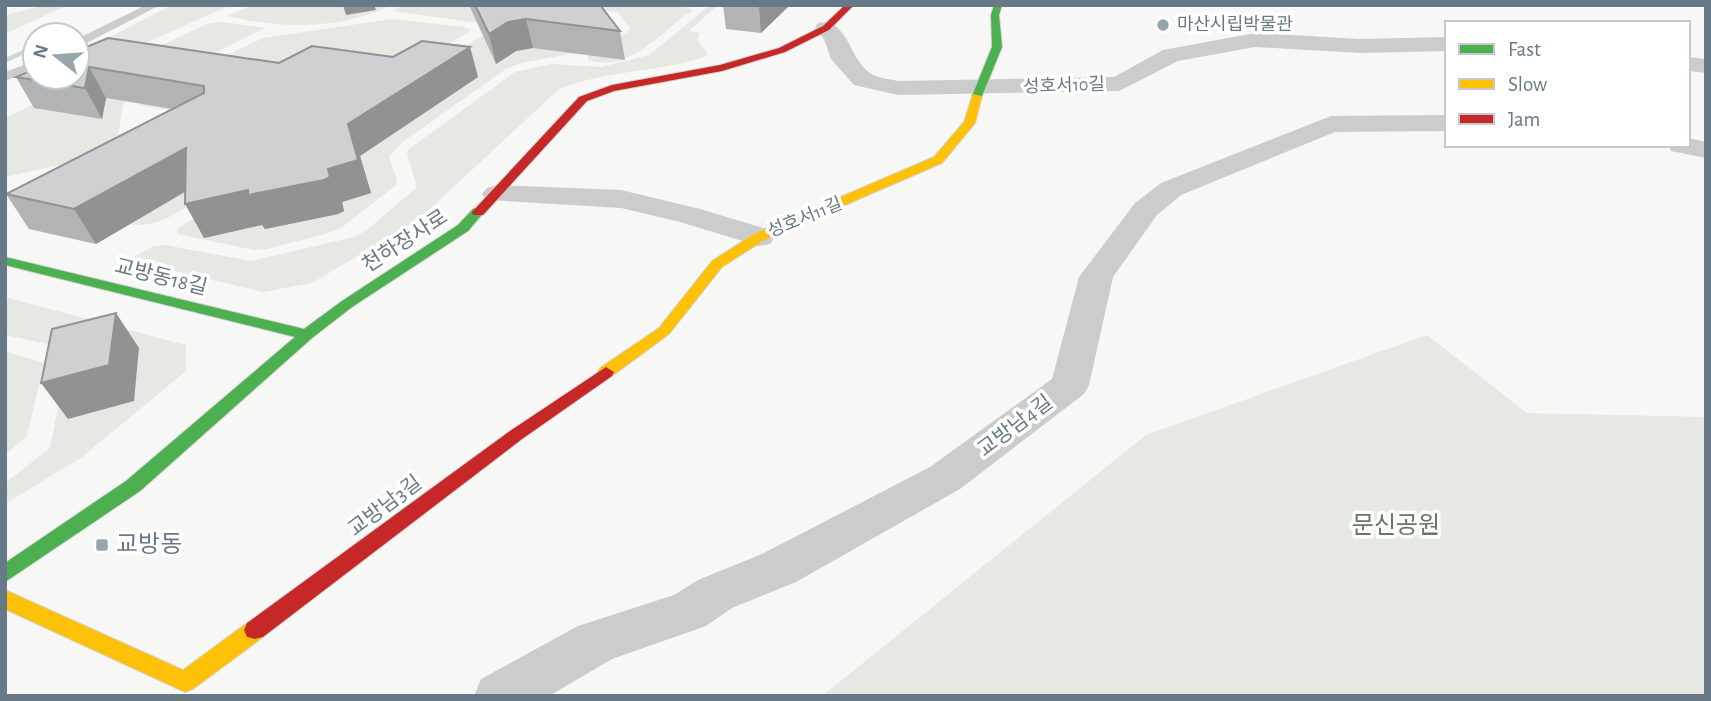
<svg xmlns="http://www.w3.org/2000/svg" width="1711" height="701" font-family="'Alegreya Sans','Noto Sans KR',sans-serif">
<rect width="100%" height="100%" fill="#f7f7f6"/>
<!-- green -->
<g fill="#e6e9e3">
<polygon points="45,5 68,5 5,34 5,15"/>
<polygon points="172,5 231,5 89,68 77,54"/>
<path d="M253 5H391C343 30 280 29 228 16Z"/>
<polygon points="403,5 518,5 480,22 471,22 393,11"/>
<path d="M539 5H672L690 8 693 12 686 14C661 35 625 73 588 60V56C602 46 617 40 631 29L617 12 582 7 580 52 521 63 506 69 401 143 389 157 397 180 396 185 341 228 325 234 267 249 254 250 177 234 178 229 183 225 507 20Z"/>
<path d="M710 5H718L689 31 700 33 697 40 707 52V56C659 73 606 69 558 90L418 220 312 283 263 292 134 261 135 256 154 246 165 245 251 261 354 237 367 230 417 187 407 154 409 149 515 72 552 64 601 67 649 55Z"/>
<polygon points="392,19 464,27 471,30 315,127 300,132 138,105 144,95 263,38"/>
<polygon points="222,22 265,28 130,95 123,105 118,137 73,162 5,177 5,118 207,24"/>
<path d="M184 185 212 190C186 206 160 230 130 224Z"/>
<polygon points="5,297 186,345 186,371 82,457 5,504 5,483 50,448 68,355 62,347 5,335"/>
<polygon points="1427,335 1527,413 1706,417 1706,696 822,696 1146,435"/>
<polygon points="5,351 44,363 27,436 5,455"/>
</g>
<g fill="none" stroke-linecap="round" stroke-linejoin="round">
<!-- stream -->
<g fill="#ccd5d7" fill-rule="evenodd">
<path d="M73 28 76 30C71 35 65 35 58 35Z"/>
<polygon points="35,45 35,49 5,63 5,58"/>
</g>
<!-- fast casing -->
<g stroke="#d3d4d5" stroke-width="2">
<g id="fast">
<polygon points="994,5 1002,5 999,15 1002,47 982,96 977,99 972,96 992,47 991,15"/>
<polygon points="478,208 484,212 468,231 352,307 312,338 140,491 5,582 5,563 126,481 295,337 5,265 5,257 304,329 342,301 458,225 473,209"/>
</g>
</g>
<!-- slow casing -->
<g stroke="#d3d4d5" stroke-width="2">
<g id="slow">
<polygon points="973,94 982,96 975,123 942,163 764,240 722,267 669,334 612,376 600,376 598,372 600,368 659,328 712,261 754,234 934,157 964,122"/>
<polygon points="5,590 183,670 247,623 255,621 263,623 266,630 263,637 193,689 185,692 5,609"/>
</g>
</g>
<!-- jam casing -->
<g stroke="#d3d4d5" stroke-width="2">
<g id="jam">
<polygon points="845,5 854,5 829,30 785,52 722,71 614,91 587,101 483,215 473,215 472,212 579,97 612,85 720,65 779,48 823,26"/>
<polygon points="606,367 614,372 612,376 522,439 263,637 255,639 247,637 244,630 247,623 510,431"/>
</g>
</g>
<!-- lane -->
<g fill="#cccccd" fill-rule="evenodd">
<polygon points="146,5 160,5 77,48 77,39"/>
<polygon points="35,61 35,69 5,81 5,72"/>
</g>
<!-- street -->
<g fill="#cccccd" fill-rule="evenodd">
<path d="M826 22C849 27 851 60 870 73 877 78 890 79 898 81L1114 77 1163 50 1255 33 1360 39 1447 37V51L1360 53 1255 47 1178 61 1119 91 898 95 854 85 831 59 824 39 815 28 818 23Z"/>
<polygon points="1688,57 1706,59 1706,73 1688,71"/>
<polygon points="1447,115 1447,131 1335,132 1181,195 1157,215 1113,277 1089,385 1084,394 960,489 796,582 732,608 706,626 612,659 549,696 474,696 481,679 578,626 674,595 698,580 762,554 930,467 1052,379 1079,277 1135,203 1161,183 1331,116"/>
<polygon points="1688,138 1706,142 1706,158 1671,151 1668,145 1688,145"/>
<polygon points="497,185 621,190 700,209 770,230 775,237 770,244 759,246 680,222 621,208 487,200 482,194 487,188"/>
</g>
<!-- fast -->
<use href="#fast" fill="#4caf50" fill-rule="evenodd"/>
<!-- slow -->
<use href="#slow" fill="#ffc107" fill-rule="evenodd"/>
<!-- jam -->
<use href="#jam" fill="#c62828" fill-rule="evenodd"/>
</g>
<!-- wall -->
<g fill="#b2b3b4">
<polygon points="469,5 600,5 620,31 625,60 533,48 516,51 496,64"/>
<polygon points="723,5 790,5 761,33 726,29"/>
<polygon points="470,47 478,77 360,156 371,193 342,202 344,211 338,214 265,229 262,225 204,238 185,192 96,244 29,229 6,194 173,109 106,98 102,119 34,108 16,77 77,51 279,63 393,57"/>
</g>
<!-- shaded-wall -->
<g fill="#919292">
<polygon points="343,5 374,5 376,10 346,15"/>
<polygon points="761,5 790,5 761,33 759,7"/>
<polygon points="526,19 533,48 516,51 496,64 489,34 508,22"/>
<polygon points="470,47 478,77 360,156 371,193 342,202 344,211 338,214 265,229 262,225 204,238 185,204 328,169 348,124"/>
<polygon points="89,67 106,98 102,119 85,88"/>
<polygon points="186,148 203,181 96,244 74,209"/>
<polygon points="116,313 139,348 134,401 68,419 41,383"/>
</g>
<!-- building -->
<g fill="#cfd0d1" stroke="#919292" stroke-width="2">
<polygon points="475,5 600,5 620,31 526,19 508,22 489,34"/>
<polygon points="108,38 279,63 312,46 393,57 422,41 470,47 348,124 358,160 328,169 330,177 324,180 248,195 248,190 185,204 186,148 74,209 6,194 204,93 204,86 89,67 85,88 16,77 35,69 35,77 77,77 77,51"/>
<polygon points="116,313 109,365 41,383 52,329"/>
</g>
<!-- markers -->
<g fill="#99a5ad" stroke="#fff" stroke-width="2.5">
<circle cx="1163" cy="25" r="7"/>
<rect x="95" y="538" width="14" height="14" rx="3.5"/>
</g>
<g text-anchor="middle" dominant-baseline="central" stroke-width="7" stroke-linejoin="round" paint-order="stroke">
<!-- far-poi labels -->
<g font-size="18" fill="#677986" stroke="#fff" text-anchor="start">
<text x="1177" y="25">마산시립박물관</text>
</g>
<!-- far-street labels -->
<g font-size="18" fill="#677986" stroke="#fff">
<text transform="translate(1064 86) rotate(-2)">성호서10길</text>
<text transform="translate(805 218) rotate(-22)">성호서11길</text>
</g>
<!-- street labels -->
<g font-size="21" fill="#677986" stroke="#fff">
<text transform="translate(405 241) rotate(-33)">천하장사로</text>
<text transform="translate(161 277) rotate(14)">교방동18길</text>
<text transform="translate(1015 426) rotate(-37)">교방남4길</text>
<text transform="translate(385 506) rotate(-37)">교방남3길</text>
</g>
<!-- near-park labels -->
<g font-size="24" fill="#667862" stroke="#fff">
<text x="1396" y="526">문신공원</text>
</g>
<!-- near-poi labels -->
<g font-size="24" fill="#677986" stroke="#fff" text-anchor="start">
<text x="116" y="545">교방동</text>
</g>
</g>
<!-- border -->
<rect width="1711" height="701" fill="none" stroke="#677986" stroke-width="14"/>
<!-- legend -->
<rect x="1445" y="21" width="245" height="126" fill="#ffffff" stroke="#c2c9cf" stroke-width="2"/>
<rect x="1459" y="44" width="35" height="10" fill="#4caf50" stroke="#c2c9cf" stroke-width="2"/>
<text x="1508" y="56" font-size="21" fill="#677986">Fast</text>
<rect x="1459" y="79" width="35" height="10" fill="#ffc107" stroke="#c2c9cf" stroke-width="2"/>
<text x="1508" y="91" font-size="21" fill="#677986">Slow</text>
<rect x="1459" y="114" width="35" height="10" fill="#c62828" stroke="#c2c9cf" stroke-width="2"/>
<text x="1508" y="126" font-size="21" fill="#677986">Jam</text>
<!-- north arrow -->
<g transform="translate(56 56) rotate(287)"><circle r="33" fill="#ffffff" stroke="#c2c9cf" stroke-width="2"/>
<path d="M0-5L12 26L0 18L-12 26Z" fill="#99a5ad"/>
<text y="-10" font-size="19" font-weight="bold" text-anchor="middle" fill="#677986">N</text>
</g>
</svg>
